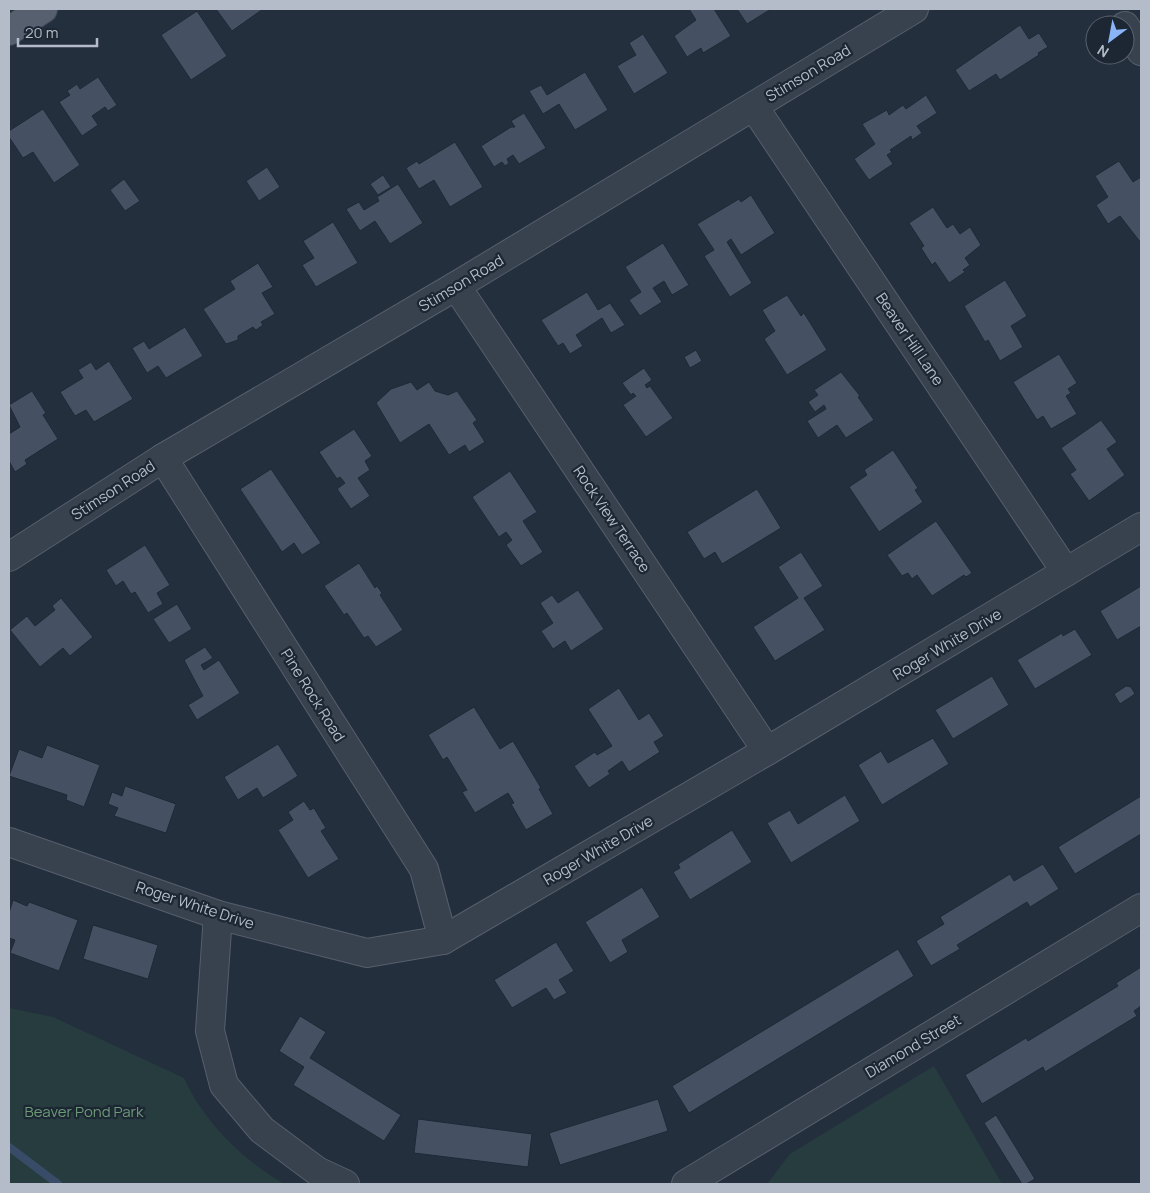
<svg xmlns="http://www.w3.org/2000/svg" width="1150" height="1193" font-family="Manrope,sans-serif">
<rect width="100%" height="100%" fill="#242f3e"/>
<!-- green -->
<g fill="#263c3f">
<path d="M9 1008 53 1017 184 1078C204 1122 242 1159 284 1184H9Z"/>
<polygon points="934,1066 1002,1184 767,1184 790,1154"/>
</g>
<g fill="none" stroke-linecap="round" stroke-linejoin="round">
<!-- stream -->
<polyline stroke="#394c67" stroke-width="8" points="9,1147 58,1184"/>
</g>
<!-- building -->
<g fill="#455162" stroke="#1f2835">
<polygon points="216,9 263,9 232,31"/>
<polygon points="689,9 714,9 731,36 703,53 701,48 687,57 674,36 696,20"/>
<polygon points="737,9 771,9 747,24"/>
<polygon points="197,11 227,56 191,80 161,35"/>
<polygon points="1020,25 1029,39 1039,33 1048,47 1038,53 1039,55 1000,80 996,74 969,91 955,70"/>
<polygon points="643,34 668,73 634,94 617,66 636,55 629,43"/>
<polygon points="585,72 608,110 575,130 559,104 543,114 529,91 541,85 547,95"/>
<polygon points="98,77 117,105 108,111 105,107 92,116 98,125 82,136 59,102 70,95 67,91 77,84 80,89"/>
<polygon points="926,95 937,113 917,126 922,133 912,140 911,136 890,150 892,152 887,155 893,164 869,180 854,159 875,144 862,124 887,110 889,115 903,105 906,109"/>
<polygon points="43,109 80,165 54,183 33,152 23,158 9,137 9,131"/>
<polygon points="524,113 546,148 519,164 513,155 507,159 509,163 505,166 502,162 494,167 481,146 511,127 515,127 511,121"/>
<polygon points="455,142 483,187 450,207 434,180 419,189 406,168 417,161 419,164"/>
<polygon points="1119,161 1133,182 1141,177 1141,243 1120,216 1108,224 1096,205 1108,197 1095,176"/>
<polygon points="267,167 280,187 259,201 246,181"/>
<polygon points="383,175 391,187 378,195 370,184"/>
<polygon points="124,179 140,201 125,211 110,190"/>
<polygon points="398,184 423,223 390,244 375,221 360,231 346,209 359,202 364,210 379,201 377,197"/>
<polygon points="751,195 775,233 741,255 731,239 727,242 752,283 730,297 704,256 714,250 697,224 739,199 741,202"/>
<polygon points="933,207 947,228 953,224 960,234 970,227 981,245 965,258 970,265 963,270 965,272 949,283 935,262 932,265 921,248 924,246 909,223"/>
<polygon points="333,222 358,263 316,287 302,265 314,258 303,241"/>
<polygon points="663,243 689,285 672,295 664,281 653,288 662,302 640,316 629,300 641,292 625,267"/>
<polygon points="258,263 273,287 262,293 275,314 261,322 263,325 256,330 253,327 238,336 238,340 226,344 203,309 235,289 230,281"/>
<polygon points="1005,280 1027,316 1011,326 1023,347 1000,361 988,340 985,342 964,306"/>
<polygon points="587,292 598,310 610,303 625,325 611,333 602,318 576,335 583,346 570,354 563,343 558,346 541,320"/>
<polygon points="787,295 801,316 804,313 827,350 787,375 764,339 775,331 762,310"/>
<polygon points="185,327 203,356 166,378 158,366 147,373 132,348 144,341 149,349"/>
<polygon points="696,350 702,361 690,368 684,357"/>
<polygon points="1059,354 1077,383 1068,389 1071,393 1066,396 1077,414 1051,429 1043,416 1037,420 1013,382"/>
<polygon points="109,361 133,399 94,422 86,410 75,416 60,392 83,378 78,370 91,362 96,370"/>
<polygon points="644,368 652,380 645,385 647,388 650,386 673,418 646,437 623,405 636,396 633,393 631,395 622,383"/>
<polygon points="841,372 860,396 858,397 874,420 846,438 837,425 818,438 807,421 826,409 824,405 815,412 808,402 818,395 814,390"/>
<polygon points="411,382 417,390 429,382 435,391 448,395 457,391 477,420 473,423 485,442 469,452 465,445 449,455 429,424 400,443 376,403 391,389"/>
<polygon points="32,391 46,413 43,415 58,439 25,460 27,464 15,472 9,461 9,434 20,427 9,405"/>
<polygon points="1101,420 1117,442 1107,449 1125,475 1089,501 1070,474 1076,470 1061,448"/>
<polygon points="354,429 372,456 365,461 370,470 358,478 370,496 351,509 337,489 345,483 340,477 337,479 319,452"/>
<polygon points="893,450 918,488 915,490 923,502 879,532 849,487 867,475 864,470"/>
<polygon points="271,469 321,543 302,555 294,543 282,552 240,489"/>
<polygon points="510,471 537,512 523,521 543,552 521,566 506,545 512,540 506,532 499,537 472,497"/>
<polygon points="757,489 781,528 722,564 715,552 704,559 687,532"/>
<polygon points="936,521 972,573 966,577 964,575 932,596 917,575 912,579 908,573 902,576 887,555"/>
<polygon points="145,545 170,585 157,593 163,604 148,613 135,592 131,594 123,581 116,586 106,570"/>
<polygon points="801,552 823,586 804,598 825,630 775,661 753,627 798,598 778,567"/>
<polygon points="359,563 375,588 377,586 382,593 380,595 403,630 376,647 368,636 364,638 347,613 344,615 324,586"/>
<polygon points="1141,586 1141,626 1117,640 1100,611"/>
<polygon points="578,590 604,629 571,651 565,641 553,649 541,631 553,623 540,603 552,595 558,603"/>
<polygon points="61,598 93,637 70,656 63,648 40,667 10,630 27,616 35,626 55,610 52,606"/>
<polygon points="177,604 192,629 169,643 153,619"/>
<polygon points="1075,629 1092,655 1035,689 1017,660 1062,633 1063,636"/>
<polygon points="205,647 213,658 201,665 204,670 219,660 240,693 197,720 188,705 203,696 184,660"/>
<polygon points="992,676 1009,705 953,739 935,710"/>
<polygon points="1126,686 1131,687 1135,694 1120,704 1114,694"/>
<polygon points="619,688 639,720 649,713 664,736 654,742 660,752 629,772 622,761 608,771 610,774 589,788 574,766 595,752 597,755 612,746 588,709"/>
<polygon points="474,707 500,749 513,741 541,788 539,789 553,814 526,830 511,804 514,803 508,793 475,813 462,792 467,790 447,757 443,760 428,735"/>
<polygon points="933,738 949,764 882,805 858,765 881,751 888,763"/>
<polygon points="278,744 298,776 263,798 257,788 238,800 224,777"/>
<polygon points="47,745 100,765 84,807 66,800 67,795 9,776 19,749 42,758"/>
<polygon points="125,786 176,804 166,833 114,816 118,808 108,804 112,792 122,796"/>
<polygon points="845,795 860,821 791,863 767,823 790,810 798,824"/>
<polygon points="1141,796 1141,834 1075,874 1058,847"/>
<polygon points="304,801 310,810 314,808 326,828 321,831 339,859 308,878 278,830 293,820 288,812"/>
<polygon points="732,830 752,862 690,900 673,872 680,868 678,864"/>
<polygon points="1043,864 1059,889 1030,907 1027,902 957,945 960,949 931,966 916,941 944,924 940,917 1010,874 1014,881"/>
<polygon points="642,887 660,917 622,940 628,952 610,963 585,922"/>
<polygon points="13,900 27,906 29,902 78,920 59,971 10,953 15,940 9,938 9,913"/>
<polygon points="93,925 158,945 148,979 83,959"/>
<polygon points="556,942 574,971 559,980 567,993 554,1000 546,988 512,1008 494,980"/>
<polygon points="898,949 914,976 689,1113 672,1086"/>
<polygon points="1141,967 1141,1006 1134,1011 1137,1016 1045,1072 1043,1067 982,1104 965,1075 1026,1038 1028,1041 1118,986 1116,983"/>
<polygon points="300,1016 326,1032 310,1058 401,1115 384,1141 293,1085 304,1067 279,1051"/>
<polygon points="658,1099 668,1131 560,1165 549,1133"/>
<polygon points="996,1115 1035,1179 1026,1184 1022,1184 984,1123"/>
<polygon points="418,1119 532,1134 528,1167 414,1153"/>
</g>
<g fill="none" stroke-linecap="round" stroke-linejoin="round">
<!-- minor casing -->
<g stroke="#565f6c" stroke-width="30">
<g id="minor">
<polyline points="1125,26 1141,51"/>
<polyline points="754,107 1066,572"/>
<polyline points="456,286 767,751"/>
<polyline points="163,458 424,869 443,940"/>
<polyline points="9,557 163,458 456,286 914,9"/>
<polyline points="9,842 218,915 367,953 443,940 767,751 1141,527"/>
<polyline points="218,915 210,1031 224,1085 262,1130 317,1171 345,1184"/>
<polyline points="686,1184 1141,908"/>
</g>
</g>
<!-- major casing -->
<g stroke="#414a57" stroke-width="30">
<polyline id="major" points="9,31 43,9"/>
</g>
<!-- minor -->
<use href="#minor" stroke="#38414e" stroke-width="28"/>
<!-- major -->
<use href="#major" stroke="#56606e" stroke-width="28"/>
</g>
<g text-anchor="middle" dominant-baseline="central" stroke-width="4.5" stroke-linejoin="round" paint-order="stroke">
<!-- street labels -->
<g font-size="15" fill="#b4bcc9" stroke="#1d2633">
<text transform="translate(808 73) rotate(-31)">Stimson Road</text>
<text transform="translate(461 283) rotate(-31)">Stimson Road</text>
<text transform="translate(910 339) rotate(56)">Beaver Hill Lane</text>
<text transform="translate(113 490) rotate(-33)">Stimson Road</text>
<text transform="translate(612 519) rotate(56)">Rock View Terrace</text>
<text transform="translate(947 644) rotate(-31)">Roger White Drive</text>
<text transform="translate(313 695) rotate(58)">Pine Rock Road</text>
<text transform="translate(598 850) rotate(-30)">Roger White Drive</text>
<text transform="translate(195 905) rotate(18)">Roger White Drive</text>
<text transform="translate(913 1046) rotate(-31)">Diamond Street</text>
</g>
<!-- park labels -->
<g font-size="15" fill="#6b9a76" stroke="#1d2633">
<text x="84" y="1111">Beaver Pond Park</text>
</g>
</g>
<!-- border -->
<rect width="1150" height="1193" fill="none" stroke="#b4bcc9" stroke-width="20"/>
<!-- north arrow -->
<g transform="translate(1110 40) rotate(212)"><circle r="24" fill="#1d2633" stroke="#59626f"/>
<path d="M0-4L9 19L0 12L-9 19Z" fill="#8ab4f8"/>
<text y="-8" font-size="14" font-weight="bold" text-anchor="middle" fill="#b4bcc9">N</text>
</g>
<!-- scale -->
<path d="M18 38v8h79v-8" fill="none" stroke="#b4bcc9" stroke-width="2.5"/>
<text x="25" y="38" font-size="15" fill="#b4bcc9" stroke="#1d2633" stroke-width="4" paint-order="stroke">20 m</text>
</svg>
